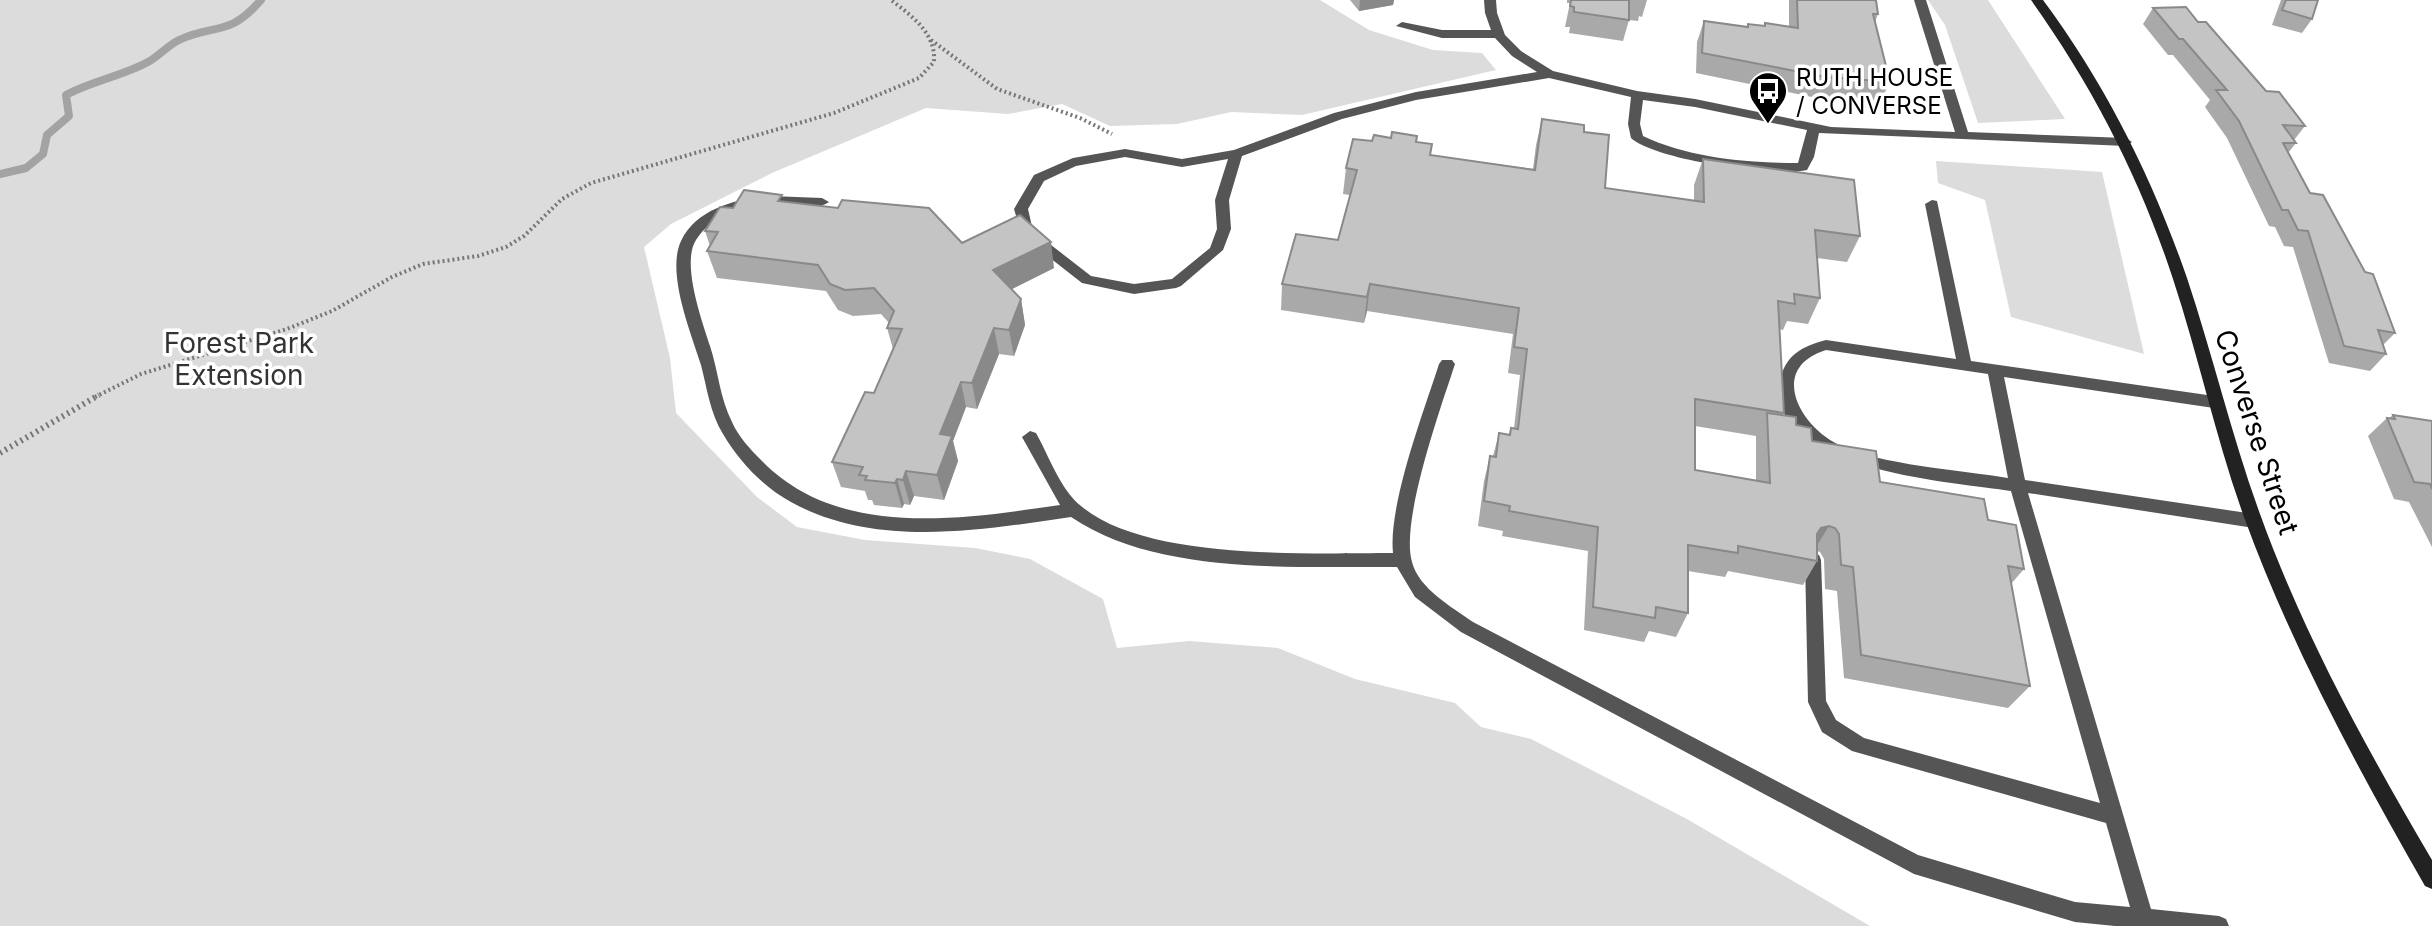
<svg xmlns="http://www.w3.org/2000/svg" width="2432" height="926" font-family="Inter,sans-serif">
<rect width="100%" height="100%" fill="#fff"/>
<!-- green -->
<g fill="#dcdcdc">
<polygon points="0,0 1320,0 1369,30 1433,50 1482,53 1496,70 1302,115 1231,112 1177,124 1110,126 1062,104 1008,114 926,108 772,173 671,224 644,247 670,358 676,413 757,497 797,527 865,540 975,548 1030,559 1103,599 1117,648 1189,641 1278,648 1355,679 1455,703 1481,727 1531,739 1687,819 1870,926 0,926"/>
<polygon points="1928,0 1988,0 2065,119 1978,123 1945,25"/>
<polygon points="1936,161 2102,172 2144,354 2011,317 1985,200 1938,183"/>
</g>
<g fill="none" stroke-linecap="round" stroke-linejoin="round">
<!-- stream -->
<path stroke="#a3a3a3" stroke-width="8" d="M0 174 26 168 43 154 47 135 69 116 66 95C92 81 122 76 148 62 159 56 167 46 179 40 215 23 228 38 261 0"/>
<!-- path-far1 -->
<g stroke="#777" stroke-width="4" stroke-dasharray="2 3" stroke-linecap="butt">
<polyline points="931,40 997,89 1080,118 1112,134"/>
<path d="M95 397 141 374 287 329 332 311 392 277 423 264 478 256 506 247 524 236 562 199 591 183 834 113 919 78 934 62C936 33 912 16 891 0"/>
</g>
<!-- path -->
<polyline stroke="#777" stroke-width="6" stroke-dasharray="2 4" stroke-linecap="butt" points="0,453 99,395"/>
<!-- service -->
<g fill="#555" fill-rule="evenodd">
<path d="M1484 0H1496L1497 13 1505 35 1521 51 1553 71 1637 91 1695 99 1831 127 1955 132 1914 0H1926L1968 132 2126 138 2132 142 2126 146 1819 133 1814 157 1807 170C1774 177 1655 160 1631 138L1628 124 1631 97 1549 78 1416 100 1342 119 1242 156 1229 200 1231 229 1223 250 1181 286 1176 288 1134 294 1082 283 1022 236 1014 209 1034 175 1073 158 1125 149 1182 159 1234 150 1334 113 1416 92 1537 72 1512 56 1495 38H1442L1396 26 1402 22 1442 30H1491L1485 13ZM1643 100 1695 107 1807 130 1798 163C1748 163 1689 158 1643 136L1640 124ZM1125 157 1182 167 1228 159 1215 200 1217 229 1210 248 1172 279 1134 284 1091 276 1033 231 1028 209 1044 181 1076 166Z"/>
<path d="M770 196 822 198 829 202C820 209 805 205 794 205 760 203 716 208 696 240 681 263 702 321 710 346 718 370 720 399 732 422 738 436 750 449 761 460 838 540 961 519 1060 505L1022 437 1030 431 1036 433C1049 456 1060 489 1081 506 1146 561 1310 553 1393 553 1388 505 1424 411 1439 364L1442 360H1452L1455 364C1441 407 1400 521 1412 562 1419 589 1452 607 1473 622L1918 855 2075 902 2130 907 2106 823 1852 751 1822 732 1808 702 1805 560 1807 555 1813 553 1819 555 1821 560 1826 701 1836 720 1864 738 2100 803 2011 491C1954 482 1765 471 1780 382 1784 356 1802 346 1826 340L1956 359 1925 204 1932 200 1937 201 1971 361 2214 396 2222 402 2214 408 2004 377 2025 480 2254 514 2260 516 2262 521 2260 526 2254 528 2028 493 2151 909 2219 916 2226 919 2229 926H2115L2075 922 1914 874 1461 632 1415 597 1397 567C1295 566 1158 576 1071 517 981 530 876 549 791 502 763 487 739 461 723 434 710 413 707 388 701 365 691 333 666 273 681 241 697 208 737 199 770 196ZM1826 350 1988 374 2008 478C1960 470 1881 465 1839 445 1799 426 1768 368 1826 350Z"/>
</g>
<!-- secondary -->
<path fill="#222" fill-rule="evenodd" d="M2031 0H2043C2106 85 2152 177 2187 278 2213 356 2232 437 2260 514 2304 636 2367 749 2432 860V889L2425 886C2357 767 2291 646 2244 517 2216 439 2199 358 2173 279 2140 178 2093 87 2031 0Z"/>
</g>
<!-- wall -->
<g fill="#a9a9a9" fill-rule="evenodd">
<polygon points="1350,0 1394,0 1393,5 1359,11"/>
<polygon points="1567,0 1647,0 1642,17 1639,16 1638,21 1629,20 1623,41 1569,33 1570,27 1565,27 1570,3 1567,3"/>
<polygon points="1789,0 1876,0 1878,14 1875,22 1890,82 1880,102 1817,98 1696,73 1697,42 1704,21 1747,27 1748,24 1764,26 1765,23 1789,27"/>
<polygon points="2281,0 2318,0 2312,19 2302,33 2272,25"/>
<polygon points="2153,8 2198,22 2266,91 2305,126 2294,140 2296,143 2288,153 2310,193 2395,333 2383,345 2386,354 2370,371 2329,363 2293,247 2284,246 2275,227 2269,226 2227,138 2205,107 2210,100 2173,55 2168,55 2143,24"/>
<path d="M1542 119 1584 132 1605 188 1694 201V185L1703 159 1860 236 1847 262 1817 258 1820 298 1808 324 1787 321 1783 330 1779 329 1783 415 1812 441 1880 482 1988 520 2024 569 2011 584 2030 686 2008 708 1844 678 1837 591 1825 589 1824 559 1820 552 1817 551V561L1803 585 1728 571 1725 577 1688 571V613L1676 637 1649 631 1644 642 1584 630 1588 551 1502 536 1503 531 1478 526 1484 481 1490 456H1493L1499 433 1509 434 1511 428H1514L1520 375 1508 373 1513 334 1367 311 1364 323 1281 310 1282 284 1338 240 1350 195 1343 194 1346 168 1372 141 1416 142 1431 155 1533 169 1536 145ZM1695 426 1756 436V481L1695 470Z"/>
<polygon points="784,202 962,243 1054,268 1012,289 1021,299 1025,325 1014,356 999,354 977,409 966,407 953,441 958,461 944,500 914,496 910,505 904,504 902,508 874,505 872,500 868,500 865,491 841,487 832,462 874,393 893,349 887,328 889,323 881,314 853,316 838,310 826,291 717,278 707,251 710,246 705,231"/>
<polygon points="2393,415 2432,421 2432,547 2409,502 2394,499 2368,436 2387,418 2389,418"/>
</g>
<!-- shaded-wall -->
<g fill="#898989">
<polygon points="1360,0 1394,0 1393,5 1359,11"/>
<polygon points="1051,242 1054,268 998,296 993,270"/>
<polygon points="1370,284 1367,311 1364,323 1367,297"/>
<polygon points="1021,299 1025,325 1014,356 1009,330"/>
<polygon points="994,328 999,354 977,409 972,383"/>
<polygon points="961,382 966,407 953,441 958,461 944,500 937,475 940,434"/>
<polygon points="906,471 914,496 910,505 903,480"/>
<polygon points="897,479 904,504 902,508 895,483"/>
<polygon points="1829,526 1814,550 1806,552 1821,528"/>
</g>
<!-- building -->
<g fill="#c4c4c4" stroke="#898989" stroke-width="2">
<polygon points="1571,0 1629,0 1629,20 1574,12 1574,7 1570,6"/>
<polygon points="1797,0 1876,0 1878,14 1873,14 1890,82 1826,77 1702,53 1704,21 1748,27 1748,24 1765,26 1765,23 1798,28"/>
<polygon points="2286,0 2318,0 2312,19 2282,10"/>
<polygon points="2186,7 2198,22 2206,22 2266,91 2279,92 2305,126 2283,125 2296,143 2283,143 2310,193 2323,195 2365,272 2373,274 2395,333 2378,330 2386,354 2344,346 2308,231 2298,230 2288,210 2282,210 2239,121 2216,90 2227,90 2183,39 2179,39 2153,8"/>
<polygon points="1542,119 1584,125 1584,132 1609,135 1605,188 1704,202 1703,159 1854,180 1860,236 1815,230 1820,298 1794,294 1795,304 1778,301 1784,413 1695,399 1695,470 1770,483 1767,413 1796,417 1796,425 1811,428 1812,441 1876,451 1880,482 1984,499 1988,520 2016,525 2024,569 2008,566 2030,686 1861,655 1853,567 1841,565 1839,534 1835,528 1829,526 1821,528 1817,534 1817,561 1738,546 1738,553 1688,545 1688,613 1656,607 1655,618 1593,607 1598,527 1509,511 1510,506 1484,501 1490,456 1496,457 1499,433 1510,435 1511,428 1518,429 1527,349 1514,347 1519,308 1370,284 1367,297 1282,284 1296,234 1338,240 1357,170 1346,168 1353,139 1372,141 1374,135 1391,138 1392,132 1417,136 1416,142 1432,144 1430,155 1535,170"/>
<polygon points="744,190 782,195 778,201 838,208 842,200 929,208 962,243 1020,215 1051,242 993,270 1021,299 1009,330 994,328 972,383 961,382 940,434 952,436 937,475 906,471 903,480 897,479 895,483 865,480 867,476 859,475 863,467 832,462 865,392 874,393 902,329 887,328 894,311 874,288 845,290 830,284 818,265 707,251 718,232 705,231 720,207 733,208"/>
<polygon points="2393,415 2432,421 2432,489 2430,484 2414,482 2387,418 2395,419"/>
</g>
<!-- icons -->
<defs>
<g id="bus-pin" transform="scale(2)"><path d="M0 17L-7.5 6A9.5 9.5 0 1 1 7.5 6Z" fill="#000" stroke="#fff"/><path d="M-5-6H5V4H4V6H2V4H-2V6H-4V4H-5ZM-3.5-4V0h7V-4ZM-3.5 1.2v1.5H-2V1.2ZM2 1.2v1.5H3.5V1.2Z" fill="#fff"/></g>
</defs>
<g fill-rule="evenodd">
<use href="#bus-pin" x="1768" y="91"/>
</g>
<g text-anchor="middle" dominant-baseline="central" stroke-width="7" stroke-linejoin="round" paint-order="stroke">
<!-- far-poi labels -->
<g font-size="24" fill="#000" stroke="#fff" text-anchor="start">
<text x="1796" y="77">RUTH HOUSE<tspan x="1796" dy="28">/ CONVERSE</tspan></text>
</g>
<!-- park labels -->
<g font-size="28" fill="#333" stroke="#fff">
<text x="239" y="343">Forest Park<tspan x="239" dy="32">Extension</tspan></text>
</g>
<!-- street labels -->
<g font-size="28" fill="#000" stroke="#fff">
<text transform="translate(2257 432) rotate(72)">Converse Street</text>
</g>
</g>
</svg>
